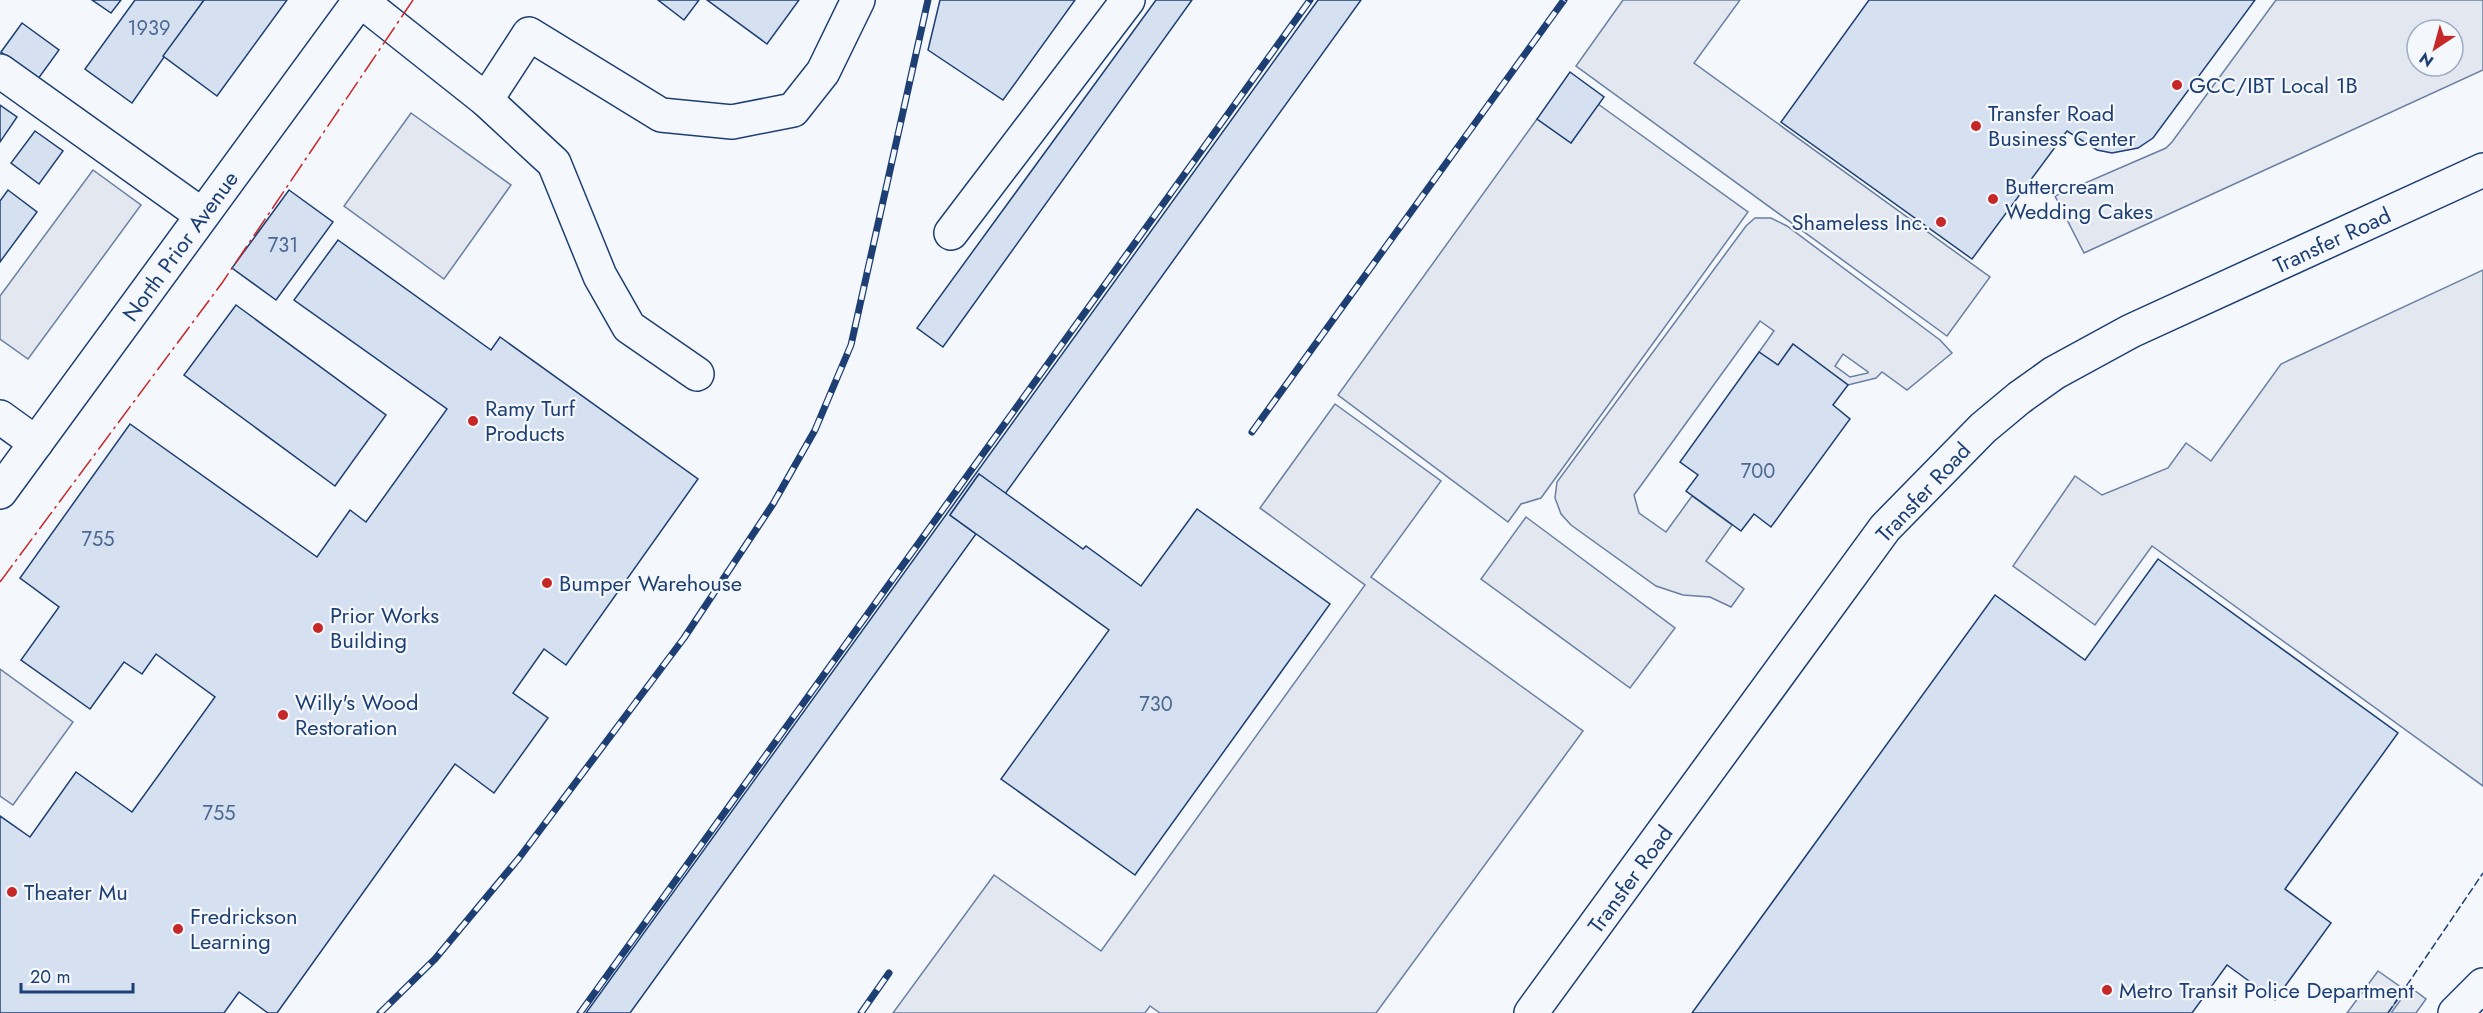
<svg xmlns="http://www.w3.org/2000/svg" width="2483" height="1013" font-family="Jost,sans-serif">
<rect width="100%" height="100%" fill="#f4f7fb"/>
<!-- parking -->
<g fill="#e3e8f0" stroke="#687fa3" stroke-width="1.5" fill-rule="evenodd">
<polygon points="1623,0 1740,0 1694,63 1990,277 1947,336 1576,66"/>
<path d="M2276 0H2483V70L2084 253 2055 196 2166 148 2172 142ZM2417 30H2453V66H2417Z"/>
<polygon points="1598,104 1748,212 1541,498 1521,504 1508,522 1338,395 1537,119 1571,143"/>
<polygon points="411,113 511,185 444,279 344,206"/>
<polygon points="93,170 141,205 28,359 0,339 0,296"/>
<path d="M1755 218H1771L1787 226 1940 340 1952 353 1907 390 1882 372 1876 378 1848 385 1793 344 1778 365 1759 352 1774 331 1760 321 1634 495 1639 513 1666 532 1692 496 1732 525 1706 561 1744 589 1731 607 1710 597 1683 595 1656 586 1571 525 1561 514 1555 498 1557 482 1746 226ZM1843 354 1868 372V373L1850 377 1835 366Z"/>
<polygon points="2483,270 2483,786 2152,546 2095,625 2013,566 2075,476 2102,495 2168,468 2186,443 2211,461 2281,364"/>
<polygon points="1335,404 1441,481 1371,577 1583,731 1376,1013 1160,1013 1150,1006 1145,1013 893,1013 994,875 1101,951 1365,585 1260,508"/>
<polygon points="1526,517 1675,628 1630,688 1481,579"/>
<polygon points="0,669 73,722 13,805 0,796"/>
<polygon points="2378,971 2405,990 2388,1013 2347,1013"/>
<polygon points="2410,987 2426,999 2416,1013 2391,1013"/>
</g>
<!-- building -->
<g fill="#d5e0f0" stroke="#1d3f73" stroke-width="1.5">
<polygon points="92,0 121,0 111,13"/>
<polygon points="135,0 204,0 132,103 85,69"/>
<polygon points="204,0 287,0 217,96 163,56"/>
<polygon points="658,0 699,0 684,20"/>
<polygon points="707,0 799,0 767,44"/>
<polygon points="940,0 1075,0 1003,100 928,50"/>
<polygon points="1156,0 1192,0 943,347 917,328"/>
<polygon points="1318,0 1361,0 1005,494 979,474 950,515 976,534 630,1013 586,1013"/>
<polygon points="1869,0 2255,0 2153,138 2138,148 2112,153 2097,150 2067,131 1972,259 1781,122"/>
<polygon points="22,23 59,50 38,79 1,52"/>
<polygon points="1570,72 1604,97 1571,143 1537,119"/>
<polygon points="0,105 17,117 0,142"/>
<polygon points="35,131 63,151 39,184 11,163"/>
<polygon points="8,190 37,212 0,262 0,201"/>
<polygon points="289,190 333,222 276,300 232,268"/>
<polygon points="338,240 491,350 500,337 698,479 566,665 544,649 513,693 548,718 494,793 455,764 277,1013 268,1013 239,992 224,1013 0,1013 0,816 30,837 76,772 132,812 215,697 156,654 142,674 124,662 90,709 21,660 59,607 20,578 130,424 317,557 350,510 366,522 447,409 294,300"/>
<polygon points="236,305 386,415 335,486 184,375"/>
<polygon points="1793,344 1848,385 1833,405 1850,419 1771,527 1754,514 1741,531 1686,491 1698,475 1680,462 1759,352 1778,365"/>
<polygon points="979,474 1083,549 1086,546 1141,586 1197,509 1330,604 1135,875 1001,779 1109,630 950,515"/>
<polygon points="2158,559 2398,733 2285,889 2331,923 2275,1000 2227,965 2192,1013 1692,1013 1995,595 2085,660"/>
</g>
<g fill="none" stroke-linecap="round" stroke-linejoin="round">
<!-- minor casing -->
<g stroke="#1d3f73" stroke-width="36">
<g id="minor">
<polyline points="360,0 486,100 554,163 600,276 629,327 697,374"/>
<polyline points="0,71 202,215"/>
<polyline points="486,100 529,34 661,115 732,122 793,110 823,72 858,0"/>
<polyline points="951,233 1128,0"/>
<polyline points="0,417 36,443"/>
<polyline points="0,492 360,0"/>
<polyline points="2455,1013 2483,985"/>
</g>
</g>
<!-- major casing -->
<g stroke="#1d3f73" stroke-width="36">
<polyline id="major" points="1531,1013 1885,528 1983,428 2019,398 2054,373 2131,331 2483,170"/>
</g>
<!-- minor -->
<use href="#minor" stroke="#f4f7fb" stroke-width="33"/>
<!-- major -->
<use href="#major" stroke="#f4f7fb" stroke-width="33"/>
<!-- rail casing -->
<g stroke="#1d3f73" stroke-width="7">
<g id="rail">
<polyline points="1252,432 1564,0"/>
<polyline points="380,1013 435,959 519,858 684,638 773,504 815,430 851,345 928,0"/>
<polyline points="580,1013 1310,0"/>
<polyline points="861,1013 889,973"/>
</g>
</g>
<!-- rail -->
<use href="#rail" stroke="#f4f7fb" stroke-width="4.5" stroke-dasharray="14" stroke-linecap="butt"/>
<!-- fence -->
<polyline stroke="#1d3f73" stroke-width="1.5" stroke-dasharray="8 3" stroke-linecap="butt" points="2388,1013 2483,873"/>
<!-- power -->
<polyline stroke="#c62828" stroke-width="1.5" stroke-dasharray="21 4.5 3 4.5" stroke-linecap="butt" points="0,582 222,283 413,0"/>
</g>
<!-- markers -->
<g fill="#c62828" stroke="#f4f7fb" stroke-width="2">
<circle cx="2177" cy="85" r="6"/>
<circle cx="1976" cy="126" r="6"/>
<circle cx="1993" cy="199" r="6"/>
<circle cx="1941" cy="222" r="6"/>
<circle cx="473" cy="421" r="6"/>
<circle cx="547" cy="583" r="6"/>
<circle cx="318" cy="628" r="6"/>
<circle cx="283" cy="715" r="6"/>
<circle cx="12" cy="892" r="6"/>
<circle cx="178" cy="929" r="6"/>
<circle cx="2107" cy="990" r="6"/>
</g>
<g text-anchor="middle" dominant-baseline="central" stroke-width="4.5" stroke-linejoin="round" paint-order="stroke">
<!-- number labels -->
<g font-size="20" fill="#4b6792">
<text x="149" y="28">1939</text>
<text x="283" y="245">731</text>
<text x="1758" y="471">700</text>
<text x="98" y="539">755</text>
<text x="1156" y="704">730</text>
<text x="219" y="813">755</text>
</g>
<!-- poi labels -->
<g font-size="22" fill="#1d3f73" stroke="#f4f7fb" text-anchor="start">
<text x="2189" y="85">GCC/IBT Local 1B</text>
<text x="1988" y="113">Transfer Road<tspan x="1988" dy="25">Business Center</tspan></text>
<text x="2005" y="186">Buttercream<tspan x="2005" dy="25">Wedding Cakes</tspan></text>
<text x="1929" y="222" text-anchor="end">Shameless Inc.</text>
<text x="485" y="408">Ramy Turf<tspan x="485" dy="25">Products</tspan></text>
<text x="559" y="583">Bumper Warehouse</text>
<text x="330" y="615">Prior Works<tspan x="330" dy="25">Building</tspan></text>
<text x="295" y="702">Willy's Wood<tspan x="295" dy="25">Restoration</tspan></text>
<text x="24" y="892">Theater Mu</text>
<text x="190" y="916">Fredrickson<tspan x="190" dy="25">Learning</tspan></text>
<text x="2119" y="990">Metro Transit Police Department</text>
</g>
<!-- street labels -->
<g font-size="22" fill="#1d3f73" stroke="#f4f7fb">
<text transform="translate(2332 240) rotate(-25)">Transfer Road</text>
<text transform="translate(180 246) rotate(-54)">North Prior Avenue</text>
<text transform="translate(1923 492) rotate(-47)">Transfer Road</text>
<text transform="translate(1630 879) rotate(-54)">Transfer Road</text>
</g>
</g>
<!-- north arrow -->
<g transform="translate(2435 48) rotate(216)"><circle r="28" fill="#f4f7fb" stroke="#9eadc5" stroke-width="1.5"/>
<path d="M0-4.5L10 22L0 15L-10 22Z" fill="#c62828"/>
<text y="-9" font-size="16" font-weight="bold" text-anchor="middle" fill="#1d3f73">N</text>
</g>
<!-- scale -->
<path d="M21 983v9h112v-9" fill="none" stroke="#1d3f73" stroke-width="3"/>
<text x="30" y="983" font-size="18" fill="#1d3f73" stroke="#f4f7fb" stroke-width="4.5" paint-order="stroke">20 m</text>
</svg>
